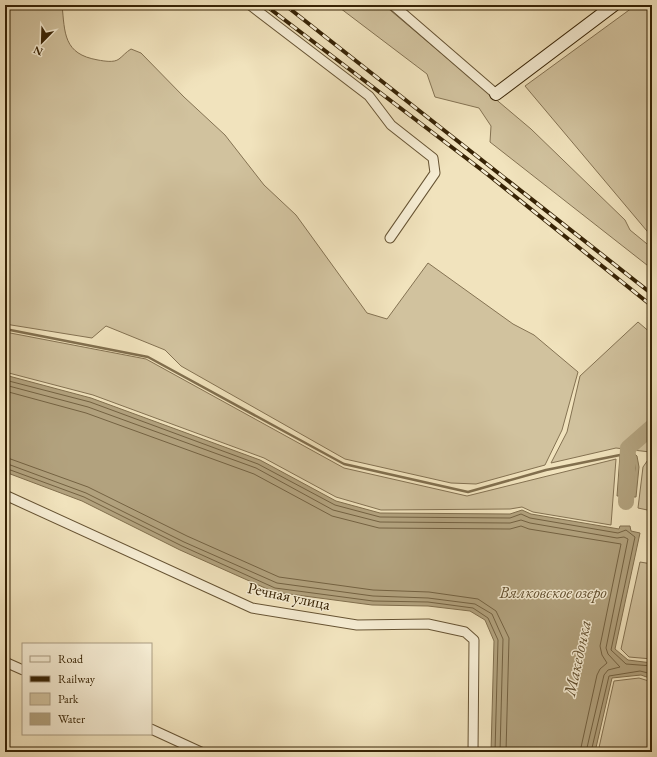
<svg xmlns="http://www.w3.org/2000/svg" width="657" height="757" font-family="'EB Garamond',serif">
<rect width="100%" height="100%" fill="#f1e3bd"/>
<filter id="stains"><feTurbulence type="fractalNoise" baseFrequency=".005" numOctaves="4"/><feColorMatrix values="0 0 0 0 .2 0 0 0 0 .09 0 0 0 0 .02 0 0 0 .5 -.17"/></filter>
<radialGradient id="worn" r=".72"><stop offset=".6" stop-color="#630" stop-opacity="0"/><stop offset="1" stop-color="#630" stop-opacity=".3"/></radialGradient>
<!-- green -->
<g fill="#d1c29e" stroke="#847252">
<path d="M5 5H62C65 33 63 54 98 60 104 61 114 63 119 59 123 56 126 52 131 49L141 53 184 97 225 135 264 185 296 215 367 313 387 319 428 263 513 324 534 335 578 372 562 430 545 465 476 484 451 483 345 459 181 366 165 350 106 326 92 338 5 324Z"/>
<polygon points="336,5 384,5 531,129 625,220 630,230 652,248 652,269 490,142 491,126 479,108 435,97 427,74"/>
<polygon points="636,5 652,5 652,237 525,86"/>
<polygon points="638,322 652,334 652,450 650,452 616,448 551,463 567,432 580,376"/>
<polygon points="5,332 146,359 344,468 467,496 616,459 611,525 533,512 522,507 510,509 381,510 336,497 264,458 93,395 5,372"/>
<polygon points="652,454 652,511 638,508 643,467"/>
<polygon points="640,562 652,564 652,659 629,657 621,649"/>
<polygon points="639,678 652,682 652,752 598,752 614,681"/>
</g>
<!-- water -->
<g fill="#b2a27e" stroke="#816f4e">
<polygon points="5,375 91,398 260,460 336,501 380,513 510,514 522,510 531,514 619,529 620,526 630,526 631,531 640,533 615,649 628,660 652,663 652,679 641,675 612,678 595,752 491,752 494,641 485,620 470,611 428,606 372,605 274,592 180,550 82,501 5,472"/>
<polygon points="628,448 637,456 639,467 636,497 631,497 631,502 622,502 622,496 617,496 620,455"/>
</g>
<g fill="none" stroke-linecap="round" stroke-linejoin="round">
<!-- shore -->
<g stroke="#746242" stroke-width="1">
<polyline points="5,380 90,402 258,464 335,505 380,517 510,518 521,514 530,518 618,533 626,530 635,537 611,650 626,664 652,666"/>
<polyline points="5,385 88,407 256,468 333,510 380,522 510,523 521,520 530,523 617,538 624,537 628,539 606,648 608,654 620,667 608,670 604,675 586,752"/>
<polyline points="5,391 86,413 254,474 332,516 379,528 510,529 521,526 529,529 621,544 600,646 602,655 607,663 600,669 597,675 580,752"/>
<polygon points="628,454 634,459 635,468 632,492 627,495 621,490 624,457"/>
<polyline points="5,457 88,487 187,536 279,577 373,590 429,592 478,599 496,611 509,638 506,752"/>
<polyline points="5,463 86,493 184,542 277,583 373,596 428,598 475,604 492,614 503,639 500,752"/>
<polyline points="5,468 84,497 182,546 275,588 373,601 428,602 473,608 488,618 498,640 495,752"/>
<polyline points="591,752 609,676 640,671 652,674"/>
</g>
<!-- stream -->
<polyline stroke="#816f4e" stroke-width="2.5" points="5,329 148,357 344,464 468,492 546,470 620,455"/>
<!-- river -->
<polyline stroke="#b2a27e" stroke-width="16" points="626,502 628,448 652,427"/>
<!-- street casing -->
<g stroke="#665333" stroke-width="11">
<g id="street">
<polyline points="250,5 369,96 391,125 433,158 435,173 390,238"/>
<polyline points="393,5 496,94"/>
<polyline points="5,495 252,608 357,625 428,624 465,632 474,640 473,752"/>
<polyline points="5,662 23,670"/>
<polyline points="151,729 201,752"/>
</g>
</g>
<!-- secondary casing -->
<g stroke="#372305" stroke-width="14">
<polyline id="secondary" points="496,94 614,5"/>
</g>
<!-- street -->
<use href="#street" stroke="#f6edd4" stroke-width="9"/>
<!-- secondary -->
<use href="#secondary" stroke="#f6edd4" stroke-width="12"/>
<!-- rail casing -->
<g stroke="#372305" stroke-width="4">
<g id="rail">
<polyline points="265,5 487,174 652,306"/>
<polyline points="285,5 652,294"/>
</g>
</g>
<!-- rail -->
<use href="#rail" stroke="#f6edd4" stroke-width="2.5" stroke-dasharray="8" stroke-linecap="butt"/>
</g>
<g text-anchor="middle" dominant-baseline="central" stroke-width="3" stroke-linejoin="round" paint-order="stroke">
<!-- street labels -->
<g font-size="16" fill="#372305" stroke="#f6edd4">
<text transform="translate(289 596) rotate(12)">Речная улица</text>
</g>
<!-- water labels -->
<g font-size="17" font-style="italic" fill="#624f2f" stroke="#f6edd4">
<text x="553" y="592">Вялковское озеро</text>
<text transform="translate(577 658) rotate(-78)">Македонка</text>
</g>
</g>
<!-- margin -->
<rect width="657" height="757" fill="none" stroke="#f1e3bd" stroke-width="20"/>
<rect x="6" y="6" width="645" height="745" fill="none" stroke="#372305" stroke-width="2"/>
<rect x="10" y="10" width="637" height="737" fill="none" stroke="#372305"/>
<!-- legend -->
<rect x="22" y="643" width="130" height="92" fill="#f6edd4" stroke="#aa9c81"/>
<rect x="30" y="656" width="20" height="6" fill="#f6edd4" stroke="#aa9c81"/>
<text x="58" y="663" font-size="12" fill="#372305">Road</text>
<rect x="30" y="676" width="20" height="6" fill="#372305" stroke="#aa9c81"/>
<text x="58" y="683" font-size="12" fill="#372305">Railway</text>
<rect x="30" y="693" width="20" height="12" fill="#d1c29e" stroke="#aa9c81"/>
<text x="58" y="703" font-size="12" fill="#372305">Park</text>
<rect x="30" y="713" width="20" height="12" fill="#b2a27e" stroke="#aa9c81"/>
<text x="58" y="723" font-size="12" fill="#372305">Water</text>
<!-- north arrow -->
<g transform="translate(42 42) rotate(203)" stroke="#f6edd4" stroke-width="3" paint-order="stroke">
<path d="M0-3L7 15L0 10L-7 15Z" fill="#372305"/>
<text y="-6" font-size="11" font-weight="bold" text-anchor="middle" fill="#372305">N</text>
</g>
<rect width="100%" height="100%" filter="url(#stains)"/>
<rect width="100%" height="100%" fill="url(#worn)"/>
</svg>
